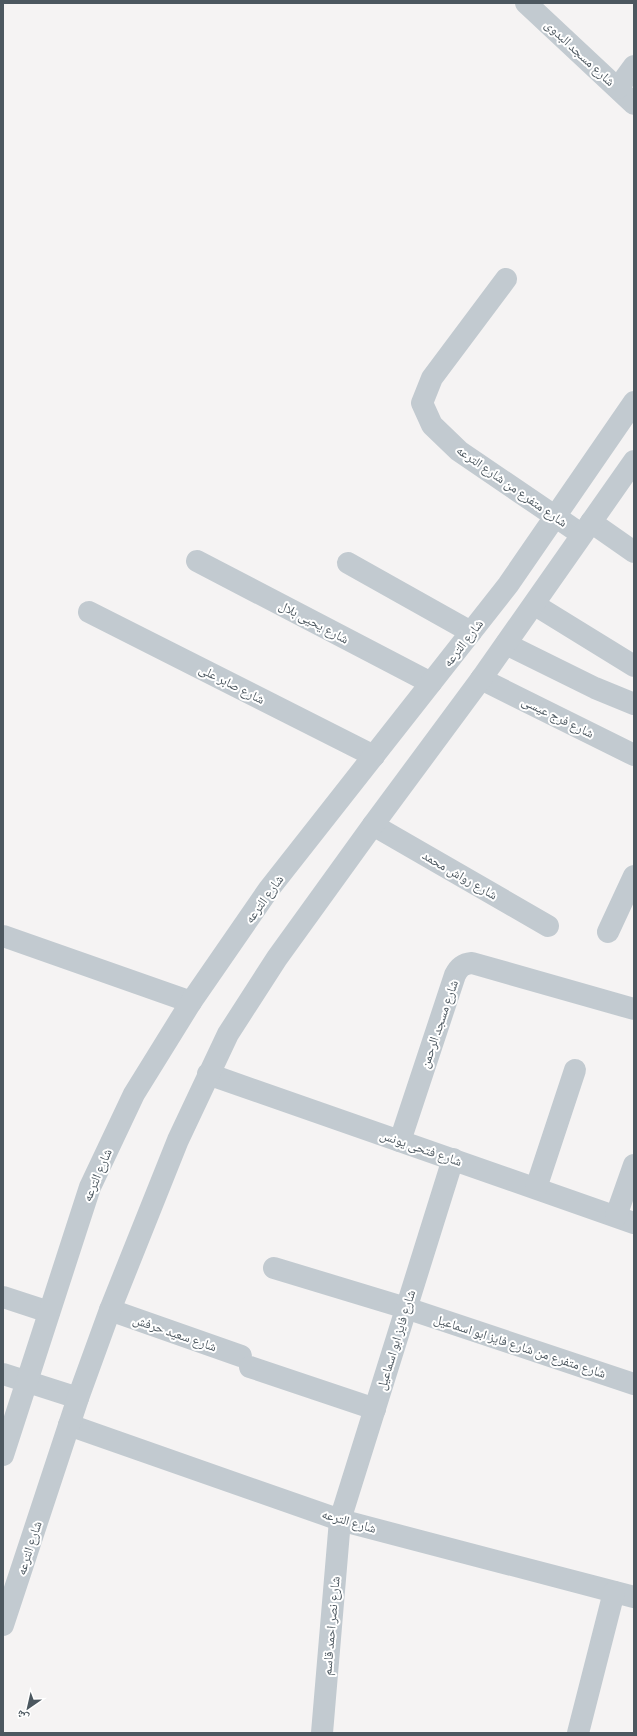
<svg xmlns="http://www.w3.org/2000/svg" width="637" height="1736" font-family="'Archivo Narrow','Noto Naskh Arabic',sans-serif">
<rect width="100%" height="100%" fill="#f5f3f3"/>
<g fill="none" stroke-linecap="round" stroke-linejoin="round">
<!-- minor -->
<g stroke="#c2cad0" stroke-width="22">
<polyline points="526,3 634,104"/>
<polyline points="618,88 634,66"/>
<polyline points="506,279 432,378 422,403 432,425 459,451 581,534"/>
<polyline points="591,522 634,552"/>
<polyline points="197,561 431,683"/>
<polyline points="348,563 471,632"/>
<polyline points="535,605 634,666"/>
<polyline points="89,612 374,756"/>
<polyline points="506,644 595,688 634,704"/>
<polyline points="481,679 634,755"/>
<polyline points="373,825 548,926"/>
<polyline points="608,932 634,876"/>
<polyline points="3,936 191,1002"/>
<polyline points="208,1074 634,1223"/>
<path d="M400 1141 455 975C459 967 463 964 472 963L634 1009"/>
<polyline points="536,1188 575,1070"/>
<polyline points="616,1216 634,1165"/>
<polyline points="274,1268 406,1308 634,1384"/>
<polyline points="3,1297 49,1312"/>
<polyline points="110,1310 241,1356"/>
<polyline points="250,1367 375,1409"/>
<polyline points="3,1374 78,1398"/>
<polyline points="69,1425 340,1520 634,1597"/>
<polyline points="3,1455 90,1187 134,1094 191,1002 269,889 508,585 634,402"/>
<polyline points="3,1625 78,1398 110,1310 178,1140 228,1034 277,958 373,825 481,679 634,461"/>
<polyline points="322,1733 340,1520 453,1159"/>
<polyline points="578,1733 614,1592"/>
</g>
</g>
<g text-anchor="middle" dominant-baseline="central" stroke-width="4" stroke-linejoin="round" paint-order="stroke">
<!-- street labels -->
<g font-size="13" fill="#4c575f" stroke="#fff">
<text transform="translate(580 53) rotate(43)">شارع مسجد البدوى</text>
<text transform="translate(512 486) rotate(35)">شارع متفرع من شارع الترعه</text>
<text transform="translate(314 622) rotate(28)">شارع يحيى بلال</text>
<text transform="translate(463 643) rotate(-52)">شارع الترعه</text>
<text transform="translate(232 684) rotate(27)">شارع صابر على</text>
<text transform="translate(558 717) rotate(26)">شارع فرج عيسى</text>
<text transform="translate(460 875) rotate(30)">شارع رواش محمد</text>
<text transform="translate(264 899) rotate(-54)">شارع الترعه</text>
<text transform="translate(439 1024) rotate(-71)">شارع مسجد الرحمن</text>
<text transform="translate(421 1148) rotate(19)">شارع فتحى يونس</text>
<text transform="translate(97 1175) rotate(-67)">شارع الترعه</text>
<text transform="translate(175 1333) rotate(19)">شارع سعيد حرفش</text>
<text transform="translate(396 1340) rotate(-73)">شارع فايز ابو اسماعيل</text>
<text transform="translate(520 1346) rotate(18)">شارع متفرع من شارع فايز ابو اسماعيل</text>
<text transform="translate(349 1521) rotate(16)">شارع الترعه</text>
<text transform="translate(29 1548) rotate(-72)">شارع الترعه</text>
<text transform="translate(331 1626) rotate(-85)">شارع نصر احمد قاسم</text>
</g>
</g>
<!-- border -->
<rect width="637" height="1736" fill="none" stroke="#4c575f" stroke-width="8"/>
<!-- north arrow -->
<g transform="translate(28 1708) rotate(214)" stroke="#ffffff" stroke-width="3" paint-order="stroke">
<path d="M0-3L7 15L0 10L-7 15Z" fill="#4c575f"/>
<text y="-6" font-size="11" font-weight="bold" text-anchor="middle" fill="#4c575f">ش</text>
</g>
</svg>
